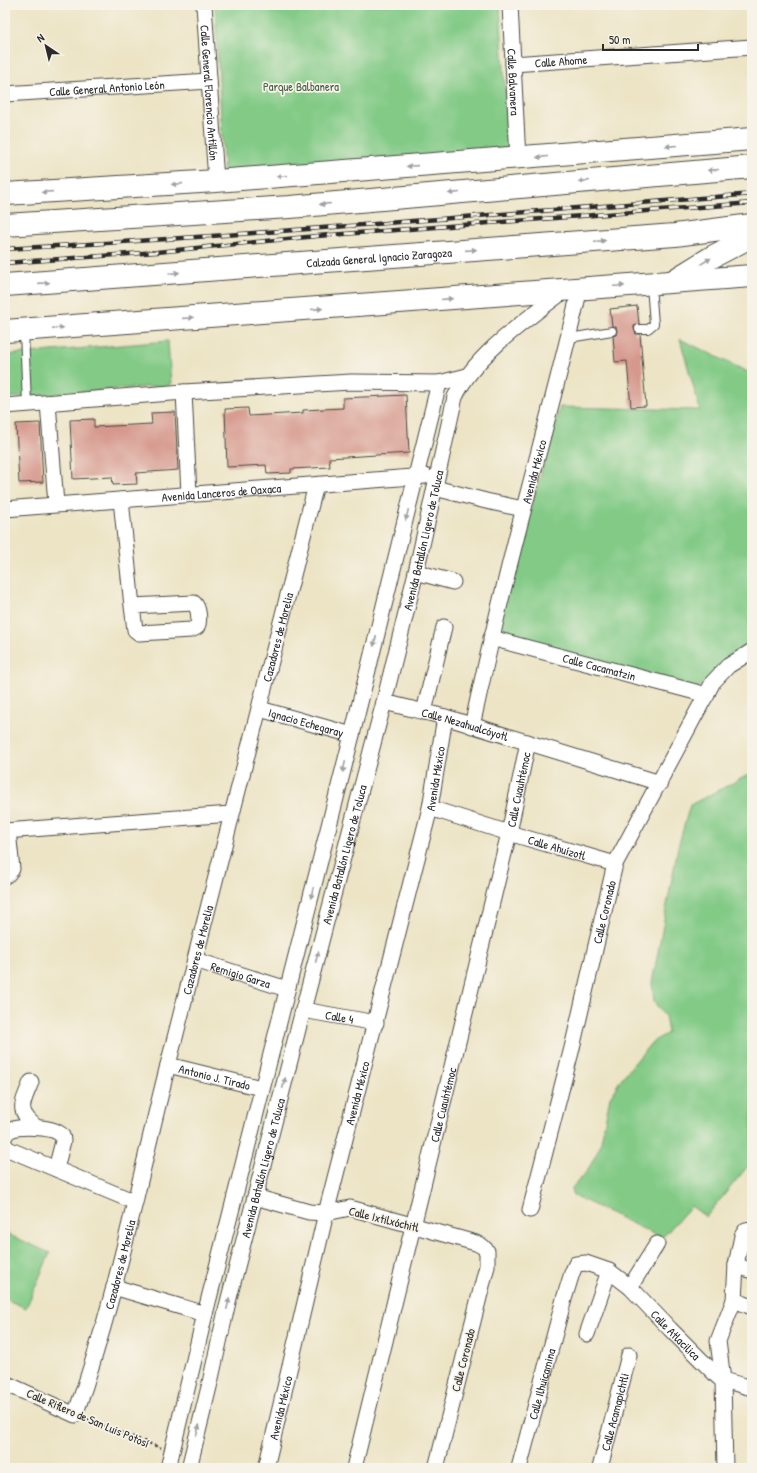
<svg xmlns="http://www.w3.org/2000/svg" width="757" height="1473" font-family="'Patrick Hand',sans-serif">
<rect width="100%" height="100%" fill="#f7f3e8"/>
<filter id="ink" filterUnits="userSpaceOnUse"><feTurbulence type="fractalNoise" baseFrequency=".025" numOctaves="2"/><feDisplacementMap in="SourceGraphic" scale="8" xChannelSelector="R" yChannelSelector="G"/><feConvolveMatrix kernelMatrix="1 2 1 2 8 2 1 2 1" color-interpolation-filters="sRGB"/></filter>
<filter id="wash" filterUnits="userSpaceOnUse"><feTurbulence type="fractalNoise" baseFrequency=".012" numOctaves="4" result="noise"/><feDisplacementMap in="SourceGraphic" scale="16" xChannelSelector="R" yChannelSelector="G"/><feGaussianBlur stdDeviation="0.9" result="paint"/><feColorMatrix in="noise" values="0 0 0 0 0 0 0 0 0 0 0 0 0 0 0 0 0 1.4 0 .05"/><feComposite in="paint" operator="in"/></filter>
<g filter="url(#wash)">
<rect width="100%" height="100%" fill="#ece4c5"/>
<!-- green -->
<g fill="#82ca86" stroke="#567a58">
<polygon points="215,5 500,5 509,153 224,174"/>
<polygon points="680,339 752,374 752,648 696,689 494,637 560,407 700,410"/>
<polygon points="168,341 171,385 5,398 5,355"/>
<polygon points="752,773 752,1161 706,1217 691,1206 662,1238 573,1195 572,1188 588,1170 600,1146 610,1097 621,1079 652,1042 668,1033 665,1016 654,1002 652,983 678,847 690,805"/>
<polygon points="5,1233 50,1253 26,1308 5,1299"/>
</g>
<g id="blocks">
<!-- building -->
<g fill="#d6978c">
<polygon points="637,306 639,324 634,326 634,329 636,334 640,334 646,406 631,407 627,361 615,362 613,336 616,335 617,331 616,327 612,326 610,309"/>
<polygon points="406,395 409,453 329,458 330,467 291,469 291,473 267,474 266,465 227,467 225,409 248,408 249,416 303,413 303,410 343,408 343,398"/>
<polygon points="175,412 178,470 136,473 137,484 113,485 112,477 73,479 70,420 94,419 94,427 152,424 151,413"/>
<polygon points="40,423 43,482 19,483 16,424"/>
</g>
</g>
</g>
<g filter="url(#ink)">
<use href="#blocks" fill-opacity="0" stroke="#484742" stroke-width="1"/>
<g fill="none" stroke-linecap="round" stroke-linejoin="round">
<!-- service casing -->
<g stroke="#484742" stroke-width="10">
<g id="service">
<polyline points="639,329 648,329 654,324 651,285"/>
<polyline points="24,331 27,404"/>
<polyline points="569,338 612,331"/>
</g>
</g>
<!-- minor casing -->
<g stroke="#484742" stroke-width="17">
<g id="minor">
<path id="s1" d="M204 5 216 181"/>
<path id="s2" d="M510 5 518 159"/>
<path id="s3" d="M513 64 752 47"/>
<path id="s4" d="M5 94 209 81"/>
<polyline points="184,392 189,494"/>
<polyline points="48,403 56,504"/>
<polyline points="5,406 184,392 351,382 439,383 467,376"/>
<polyline points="435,488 486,501 523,509"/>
<path d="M121 500 132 606 135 630 139 633 191 630 197 627C200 621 199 608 194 603L132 606"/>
<path id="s5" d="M5 509 425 476"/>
<polyline points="416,572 453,582"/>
<path id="s6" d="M491 638 707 695"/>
<path id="s7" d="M384 702 445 717 660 783"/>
<path id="s8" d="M260 709 352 735"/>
<polyline points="424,712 444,627"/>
<path id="s9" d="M472 726C488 653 505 580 524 508 543 435 563 362 580 288"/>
<path id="s10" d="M430 808 509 833 615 864"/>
<polyline points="5,831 231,814"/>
<polyline points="5,876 8,874 12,869 8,831"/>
<path id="s11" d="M195 960 287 989"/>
<path id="s12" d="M303 1010 376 1023"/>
<path id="s13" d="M168 1065 261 1088"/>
<path d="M31 1082C22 1105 16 1110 36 1127"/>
<path d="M5 1136C6 1134 7 1132 9 1131 18 1125 51 1127 59 1133 63 1135 63 1138 63 1141L56 1169"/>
<polyline points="5,1145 8,1149 135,1202"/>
<polyline points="255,1197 309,1212 326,1213 350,1208 476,1243 482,1246 487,1251 487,1266 436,1468"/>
<path id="s14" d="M530 1210 572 1048 615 864 713 682 728 666 752 651"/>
<polyline points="736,1265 752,1271"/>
<polyline points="114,1287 205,1314"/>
<polyline points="630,1287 657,1244"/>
<polyline points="734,1300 752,1307"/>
<polyline points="587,1334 609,1271"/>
<path id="s15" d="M5 1383 75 1415C116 1301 138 1182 168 1065 217 871 267 679 316 485"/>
<polyline points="168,1468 205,1314 352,735 439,383"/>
<path id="s16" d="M189 1468 209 1387 228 1302 303 1010 384 702 416 572 455 397C475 354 528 319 565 290"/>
<path id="s17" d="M266 1468 326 1213 430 808 445 717"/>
<path id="s18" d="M354 1468 509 833 528 742"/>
<path id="s19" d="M519 1468 564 1299 572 1273 576 1264 586 1263 609 1271 630 1287 670 1329 718 1377 723 1380 752 1388"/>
<path id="s20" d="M600 1468 629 1355"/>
<polyline points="725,1468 723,1380 718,1341 734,1300 736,1265 742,1236 746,1230 752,1229"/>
</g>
</g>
<!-- secondary casing -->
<g stroke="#484742" stroke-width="24">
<g id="secondary">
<polyline points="5,194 216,181 752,139"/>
<polyline points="5,331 752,276"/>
</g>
</g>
<!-- motorway casing -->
<g stroke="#484742" stroke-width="24">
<g id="motorway">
<polyline points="5,225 290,207 752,167"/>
<polyline points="673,281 712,257 752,236"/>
<path id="s21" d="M5 285 675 235 752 225"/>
</g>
</g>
<!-- path -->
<polyline stroke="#484742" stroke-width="2.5" stroke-dasharray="3 3" stroke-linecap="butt" points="87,1419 161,1448"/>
<!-- service -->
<use href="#service" stroke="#fff" stroke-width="8"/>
<!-- minor -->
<use href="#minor" stroke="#fff" stroke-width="15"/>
<!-- secondary -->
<use href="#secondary" stroke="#fff" stroke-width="22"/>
<!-- motorway -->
<use href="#motorway" stroke="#fff" stroke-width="22"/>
<!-- rail casing -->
<g stroke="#2b2b2b" stroke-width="4.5">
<g id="rail">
<path d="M5 249C254 235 503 214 752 194"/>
<polyline points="5,263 157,252 317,236 752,203"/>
</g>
</g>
<!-- rail -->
<use href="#rail" stroke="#f7f3e8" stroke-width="3" stroke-dasharray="9" stroke-linecap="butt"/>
</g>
<!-- one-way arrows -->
<defs><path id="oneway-solid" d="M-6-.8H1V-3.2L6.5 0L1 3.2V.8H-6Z"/></defs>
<g fill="#a0a0a0">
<use href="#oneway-solid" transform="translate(671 146) rotate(175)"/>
<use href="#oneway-solid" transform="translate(542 157) rotate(175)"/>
<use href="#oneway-solid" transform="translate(412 166) rotate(176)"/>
<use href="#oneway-solid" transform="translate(713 170) rotate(175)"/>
<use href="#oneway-solid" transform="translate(282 176) rotate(176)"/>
<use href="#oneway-solid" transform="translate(584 181) rotate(175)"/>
<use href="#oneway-solid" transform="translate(177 184) rotate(176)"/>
<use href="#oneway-solid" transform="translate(47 192) rotate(176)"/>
<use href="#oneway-solid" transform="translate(454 193) rotate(175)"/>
<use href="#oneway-solid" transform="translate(325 204) rotate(175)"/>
<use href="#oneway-solid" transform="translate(600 241) rotate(-4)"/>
<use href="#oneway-solid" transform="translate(471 250) rotate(-4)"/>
<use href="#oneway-solid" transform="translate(706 261) rotate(-31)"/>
<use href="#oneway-solid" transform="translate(174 273) rotate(-4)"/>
<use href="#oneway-solid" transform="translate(44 283) rotate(-4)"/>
<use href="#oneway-solid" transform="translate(619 286) rotate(-3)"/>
<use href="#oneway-solid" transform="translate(447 299) rotate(-5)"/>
<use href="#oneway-solid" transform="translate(317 309) rotate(-5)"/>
<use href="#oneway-solid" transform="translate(188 318) rotate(-4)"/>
<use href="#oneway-solid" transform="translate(58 328) rotate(-4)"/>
<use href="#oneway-solid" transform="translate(407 515) rotate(104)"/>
<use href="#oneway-solid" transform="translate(375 641) rotate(104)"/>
<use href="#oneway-solid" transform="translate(344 767) rotate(104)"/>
<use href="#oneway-solid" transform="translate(312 893) rotate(104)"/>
<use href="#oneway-solid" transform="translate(317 957) rotate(-75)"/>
<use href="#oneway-solid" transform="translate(284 1083) rotate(-76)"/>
<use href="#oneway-solid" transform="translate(228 1304) rotate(-77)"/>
<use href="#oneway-solid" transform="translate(198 1430) rotate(-75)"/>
</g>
</g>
<g text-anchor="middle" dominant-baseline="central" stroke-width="3.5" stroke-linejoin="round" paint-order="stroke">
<!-- street labels -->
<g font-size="12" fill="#2b2b2b" stroke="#f7f3e8">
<text stroke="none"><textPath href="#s3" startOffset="48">Calle Ahome</textPath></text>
<text stroke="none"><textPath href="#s2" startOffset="77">Calle Balvanera</textPath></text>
<text stroke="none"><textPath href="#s4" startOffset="102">Calle General Antonio León</textPath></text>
<text stroke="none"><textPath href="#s1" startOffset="88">Calle General Florencio Antillón</textPath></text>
<text stroke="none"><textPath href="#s21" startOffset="375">Calzada General Ignacio Zaragoza</textPath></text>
<text stroke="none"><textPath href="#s9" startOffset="262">Avenida México</textPath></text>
<text stroke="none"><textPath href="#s5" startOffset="217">Avenida Lanceros de Oaxaca</textPath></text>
<text stroke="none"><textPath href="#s16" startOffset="957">Avenida Batallón Ligero de Toluca</textPath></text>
<text stroke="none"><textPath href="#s15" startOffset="881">Cazadores de Morelia</textPath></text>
<text stroke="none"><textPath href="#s6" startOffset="112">Calle Cacamatzin</textPath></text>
<text stroke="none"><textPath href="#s8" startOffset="48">Ignacio Echegaray</textPath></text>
<text stroke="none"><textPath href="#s7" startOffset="84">Calle Nezahualcóyotl</textPath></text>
<text stroke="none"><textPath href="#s17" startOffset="710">Avenida México</textPath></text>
<text stroke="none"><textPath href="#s18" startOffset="698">Calle Cuauhtémoc</textPath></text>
<text stroke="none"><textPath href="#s10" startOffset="133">Calle Ahuízotl</textPath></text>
<text stroke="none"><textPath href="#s16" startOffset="633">Avenida Batallón Ligero de Toluca</textPath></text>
<text stroke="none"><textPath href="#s14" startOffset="307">Calle Coronado</textPath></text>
<text stroke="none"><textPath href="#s15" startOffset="558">Cazadores de Morelia</textPath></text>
<text stroke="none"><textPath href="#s11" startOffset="48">Remigio Garza</textPath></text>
<text stroke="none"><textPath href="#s12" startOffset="37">Calle 4</textPath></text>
<text stroke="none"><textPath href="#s13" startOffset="48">Antonio J. Tirado</textPath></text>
<text stroke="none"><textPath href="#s17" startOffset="386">Avenida México</textPath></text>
<text stroke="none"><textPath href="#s18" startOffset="374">Calle Cuauhtémoc</textPath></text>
<text stroke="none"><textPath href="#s16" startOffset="309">Avenida Batallón Ligero de Toluca</textPath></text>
<text transform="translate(384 1219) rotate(14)">Calle Ixtilxóchitl</text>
<text stroke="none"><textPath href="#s15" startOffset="234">Cazadores de Morelia</textPath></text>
<text stroke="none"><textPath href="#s19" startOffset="339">Calle Atlacilica</textPath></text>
<text transform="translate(463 1360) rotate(-76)">Calle Coronado</text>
<text stroke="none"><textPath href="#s19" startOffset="87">Calle Ilhuicamina</textPath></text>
<text stroke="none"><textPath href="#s17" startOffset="62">Avenida México</textPath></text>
<text stroke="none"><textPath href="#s20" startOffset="58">Calle Acamapichtli</textPath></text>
<text transform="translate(88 1418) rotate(23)">Calle Riflero de San Luis Potosí</text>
</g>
<!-- park labels -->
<g font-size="12" fill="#455b46" stroke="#f7f3e8">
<text x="301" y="86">Parque Balbanera</text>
</g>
</g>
<!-- margin -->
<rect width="757" height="1473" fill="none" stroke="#f7f3e8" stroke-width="20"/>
<!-- north arrow -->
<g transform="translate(46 46) rotate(325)" stroke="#f7f3e8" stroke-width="3" paint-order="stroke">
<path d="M0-3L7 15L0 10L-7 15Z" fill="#2b2b2b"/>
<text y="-6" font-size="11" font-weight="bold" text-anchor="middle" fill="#2b2b2b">N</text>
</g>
<!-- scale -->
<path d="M603 44v6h95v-6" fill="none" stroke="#2b2b2b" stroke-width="2"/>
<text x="609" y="44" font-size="12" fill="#2b2b2b" stroke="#f7f3e8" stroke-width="3" paint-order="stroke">50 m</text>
</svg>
